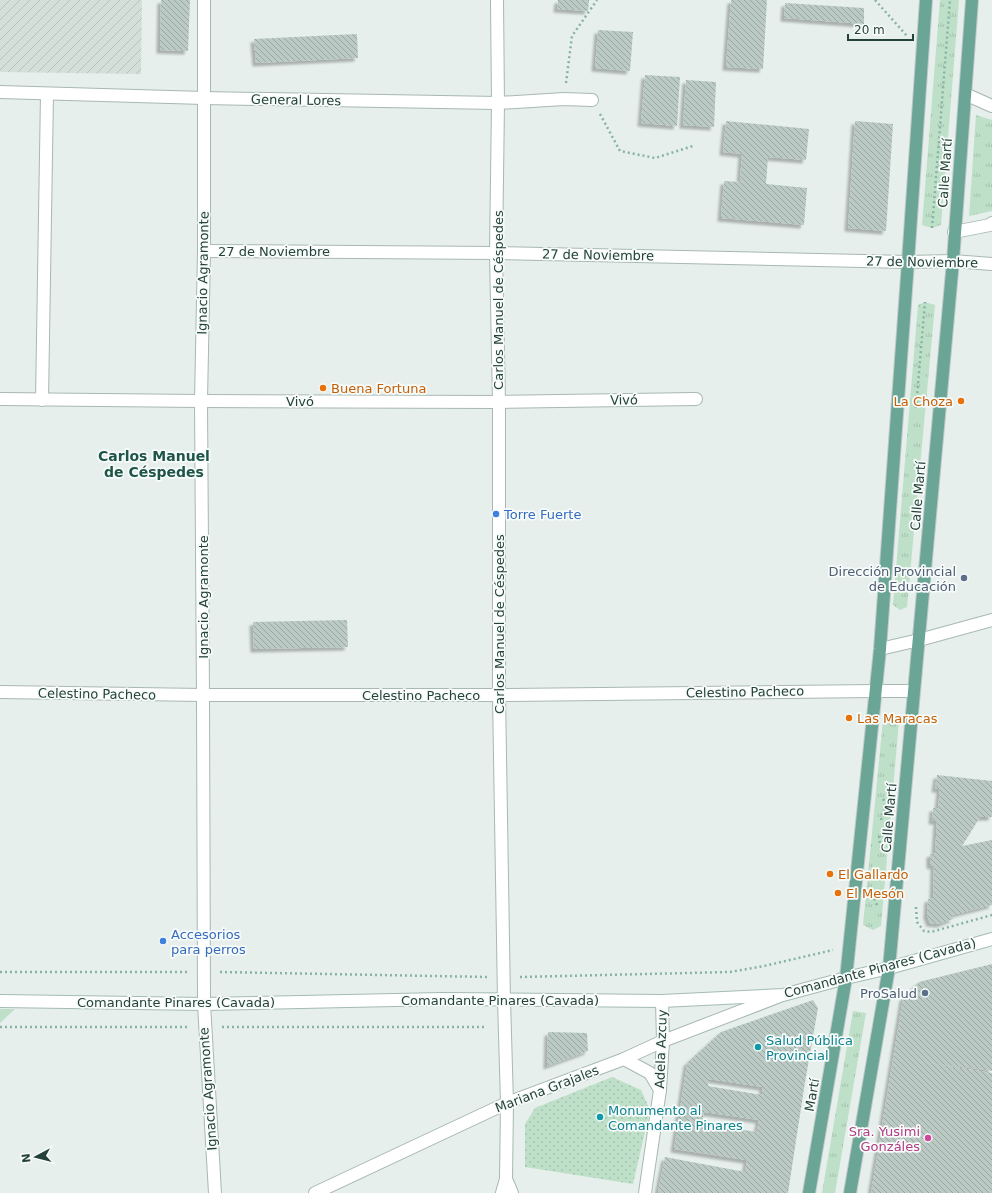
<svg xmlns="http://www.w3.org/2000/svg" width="992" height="1193" font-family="'DejaVu Sans',sans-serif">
<defs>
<pattern id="industrial-furrows" width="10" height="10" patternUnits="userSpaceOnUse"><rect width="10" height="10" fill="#d4dfda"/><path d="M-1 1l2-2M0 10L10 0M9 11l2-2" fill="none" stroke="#b6c1bc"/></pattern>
<pattern id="grass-tufts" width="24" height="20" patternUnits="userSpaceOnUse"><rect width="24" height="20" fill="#bfe0c8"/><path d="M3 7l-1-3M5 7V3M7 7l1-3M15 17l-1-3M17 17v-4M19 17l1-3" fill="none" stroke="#a4c1ad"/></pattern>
<pattern id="park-dots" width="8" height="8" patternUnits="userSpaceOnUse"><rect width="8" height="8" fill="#bfe0c8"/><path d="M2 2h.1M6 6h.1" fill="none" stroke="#a4c1ad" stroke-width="1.8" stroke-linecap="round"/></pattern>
<pattern id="building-back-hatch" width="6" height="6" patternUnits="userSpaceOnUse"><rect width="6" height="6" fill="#bbcac4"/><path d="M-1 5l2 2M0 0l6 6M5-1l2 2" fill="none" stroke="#98a6a0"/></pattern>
<filter id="shadow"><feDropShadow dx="-3.5" dy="3.5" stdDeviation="1" flood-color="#0004"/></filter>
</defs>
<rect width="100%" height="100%" fill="#e6efeb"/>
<!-- industrial -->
<polygon fill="url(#industrial-furrows)" points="0,0 142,0 141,74 0,72"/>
<!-- grass -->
<g fill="url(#grass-tufts)">
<polygon points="940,0 959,0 941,225 932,228 922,225"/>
<polygon points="976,115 992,120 992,211 969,216"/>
<polygon points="925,302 935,305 907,607 900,610 893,605 918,305"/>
<polygon points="891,716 899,721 881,926 873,930 863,925 883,720"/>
<polygon points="0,1009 15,1009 0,1023"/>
<polygon points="853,1011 866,1013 835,1193 822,1193"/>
</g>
<!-- park -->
<polygon fill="url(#park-dots)" points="612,1077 641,1090 650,1110 633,1184 525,1167 525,1124 535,1108"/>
<!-- building -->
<g fill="url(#building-back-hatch)" fill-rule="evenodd" filter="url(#shadow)">
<polygon points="161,0 190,0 188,51 160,50"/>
<polygon points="558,0 589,0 588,11 557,9"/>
<polygon points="731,0 767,0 763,69 726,67"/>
<polygon points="785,3 864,8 864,24 784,18"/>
<polygon points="598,30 633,32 630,71 595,68"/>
<polygon points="357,34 358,58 256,63 254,39"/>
<polygon points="645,75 680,77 677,126 641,123"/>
<polygon points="686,80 716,82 714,127 683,125"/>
<polygon points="726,121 809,129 806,160 768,157 766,184 807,188 804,225 721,218 724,181 740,182 742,154 723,152"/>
<polygon points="855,121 893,124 886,231 848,228"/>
<polygon points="347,620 348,647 254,649 253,622"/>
<polygon points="937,775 992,781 992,817 980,817 962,846 992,840 992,905 952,915 953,919 940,924 930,923 927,915 928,899 933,898 934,866 930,865 930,854 935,853 937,821 932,821 933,808 938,808 940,789 935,789"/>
<polygon points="992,964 992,1071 916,1061 992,1073 992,1193 871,1193 903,998 919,982"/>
<path d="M813 1000 818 1008 805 1082 788 1193H663L658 1192 665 1157 745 1172 747 1160 674 1149 687 1063 721 1032ZM709 1079 763 1087 762 1095 708 1086ZM704 1112 759 1120 757 1132 702 1124Z"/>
<polygon points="548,1032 587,1033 588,1051 547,1066"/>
</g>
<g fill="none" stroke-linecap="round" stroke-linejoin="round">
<!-- lane casing -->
<g stroke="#a8b8b2" stroke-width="14">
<g id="lane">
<polyline points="965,94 992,106"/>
<polyline points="954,232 990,225 992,223"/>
<polyline points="506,1179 512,1193"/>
</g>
</g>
<!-- street casing -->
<g stroke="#a8b8b2" stroke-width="14">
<g id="street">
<polyline points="204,0 204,251 201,401 203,695 204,1004 215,1193"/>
<polyline points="497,0 498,103 496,253 499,402 499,695 504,1000 507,1103 506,1179 502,1193"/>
<polyline points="0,92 204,98 498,103 564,99 592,100"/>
<polyline points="204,251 496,253 908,262 953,261 992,264"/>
<polyline points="0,399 201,401 499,402 696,399"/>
<polyline points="42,400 47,94"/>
<polyline points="880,649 919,640 992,620"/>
<polyline points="0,692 203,695 499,695 875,691 914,691"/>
<polyline points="624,1059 650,1073 660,1090"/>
<polyline points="315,1193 507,1103 624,1059 663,1041 780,996"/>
<polyline points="645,1193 660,1090 663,1041 662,1001"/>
</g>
</g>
<!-- secondary casing -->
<g stroke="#a4bbb3" stroke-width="14">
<polyline id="secondary" points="0,1001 204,1004 442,999 662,1001 783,995 846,978 889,968 992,939"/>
</g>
<!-- primary casing -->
<g stroke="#c2cac8" stroke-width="14">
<g id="primary">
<polyline points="809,1193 846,978 880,649 908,262 926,0"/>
<polyline points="850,1193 889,968 953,261 972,0"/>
</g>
</g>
<!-- path -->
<g stroke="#86b3a5" stroke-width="2.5" stroke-dasharray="2 3" stroke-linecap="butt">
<polyline points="875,0 907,36"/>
<polyline points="566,83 572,36 597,0"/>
<polyline points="600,114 620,151 655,158 693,146"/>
<polyline points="932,228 950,0"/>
<polyline points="916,408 925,302"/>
<polyline points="881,820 885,807 883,797"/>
<polyline points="879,836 881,851"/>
<polyline points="877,905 874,898 878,889"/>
<polyline points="916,907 917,922 924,931 931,932 992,915"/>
<polyline points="0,972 187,972"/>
<polyline points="220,972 487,977"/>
<polyline points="520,977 730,972 764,966 833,950"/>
<polyline points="0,1027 189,1027"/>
<polyline points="222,1027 487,1027"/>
</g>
<!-- lane -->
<use href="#lane" stroke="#fff" stroke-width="12"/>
<!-- street -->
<use href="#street" stroke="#fff" stroke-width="12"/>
<!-- secondary -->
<use href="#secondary" stroke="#fff" stroke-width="12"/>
<!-- primary -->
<use href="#primary" stroke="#6aa596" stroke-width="12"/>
</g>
<!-- markers -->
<g fill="#e8710a" stroke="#f7fbf9" stroke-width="1.5">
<circle cx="323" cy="388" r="4"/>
<circle cx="961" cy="401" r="4"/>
<circle cx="849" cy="718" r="4"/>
<circle cx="830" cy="874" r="4"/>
<circle cx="838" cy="893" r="4"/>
</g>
<g fill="#3f7fe0" stroke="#f7fbf9" stroke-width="1.5">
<circle cx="496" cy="514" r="4"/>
<circle cx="163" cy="941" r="4"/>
</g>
<g fill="#5c6f8a" stroke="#f7fbf9" stroke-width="1.5">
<circle cx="964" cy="578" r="4"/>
<circle cx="925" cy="993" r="4"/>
</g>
<g fill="#0f9aa8" stroke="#f7fbf9" stroke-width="1.5">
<circle cx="758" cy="1047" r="4"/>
<circle cx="600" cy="1117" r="4"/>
</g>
<circle fill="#d1479c" stroke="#f7fbf9" stroke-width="1.5" cx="928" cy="1138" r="4"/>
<g text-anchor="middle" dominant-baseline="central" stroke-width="3.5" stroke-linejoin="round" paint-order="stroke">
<!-- street labels -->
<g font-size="13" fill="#24423a" stroke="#f7fbf9">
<text transform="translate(296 100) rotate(1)">General Lores</text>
<text transform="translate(945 173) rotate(-86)">Calle Martí</text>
<text x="274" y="251">27 de Noviembre</text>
<text transform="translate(598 255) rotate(1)">27 de Noviembre</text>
<text transform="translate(922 262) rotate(1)">27 de Noviembre</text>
<text transform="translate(203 273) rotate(-89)">Ignacio Agramonte</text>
<text transform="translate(498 300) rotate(-90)">Carlos Manuel de Céspedes</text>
<text transform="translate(624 400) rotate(-1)">Vivó</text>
<text x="300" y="401">Vivó</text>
<text transform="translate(918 496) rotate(-85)">Calle Martí</text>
<text transform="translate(203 597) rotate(-90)">Ignacio Agramonte</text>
<text transform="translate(499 624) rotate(-90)">Carlos Manuel de Céspedes</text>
<text transform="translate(745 692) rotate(-1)">Celestino Pacheco</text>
<text transform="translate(97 694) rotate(1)">Celestino Pacheco</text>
<text x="421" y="695">Celestino Pacheco</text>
<text transform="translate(889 818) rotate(-85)">Calle Martí</text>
<text transform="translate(880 968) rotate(-15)">Comandante Pinares (Cavada)</text>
<text x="500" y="1000">Comandante Pinares (Cavada)</text>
<text x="176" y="1002">Comandante Pinares (Cavada)</text>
<text transform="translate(661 1049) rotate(-88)">Adela Azcuy</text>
<text transform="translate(208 1089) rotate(-94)">Ignacio Agramonte</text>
<text transform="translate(547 1089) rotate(-21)">Mariana Grajales</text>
<text transform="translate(812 1095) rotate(-80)">Martí</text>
</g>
<!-- food labels -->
<g font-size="13" fill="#c56008" stroke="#f7fbf9" text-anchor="start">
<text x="331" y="388">Buena Fortuna</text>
<text x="953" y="401" text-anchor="end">La Choza</text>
<text x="857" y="718">Las Maracas</text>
<text x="838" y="874">El Gallardo</text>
<text x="846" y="893">El Mesón</text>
</g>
<!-- shop labels -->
<g font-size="13" fill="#366cbe" stroke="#f7fbf9" text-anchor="start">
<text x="504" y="514">Torre Fuerte</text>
<text x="171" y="934">Accesorios<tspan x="171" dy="15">para perros</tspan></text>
</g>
<!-- service labels -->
<g font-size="13" fill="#4e5e75" stroke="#f7fbf9" text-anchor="end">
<text x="956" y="571">Dirección Provincial<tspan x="956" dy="15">de Educación</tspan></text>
<text x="917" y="993">ProSalud</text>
</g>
<!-- culture labels -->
<g font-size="13" fill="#0d838f" stroke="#f7fbf9" text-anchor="start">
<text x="766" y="1040">Salud Pública<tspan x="766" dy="15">Provincial</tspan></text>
<text x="608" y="1110">Monumento al<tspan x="608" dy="15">Comandante Pinares</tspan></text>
</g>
<!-- hotel labels -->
<g font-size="13" fill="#b23c85" stroke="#f7fbf9" text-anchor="end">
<text x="920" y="1131">Sra. Yusimi<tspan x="920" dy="15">Gonzáles</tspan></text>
</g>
<!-- neighbourhood labels -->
<g font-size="14" font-weight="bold" fill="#1f5548" stroke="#f7fbf9">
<text x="154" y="456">Carlos Manuel<tspan x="154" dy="16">de Céspedes</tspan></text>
</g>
</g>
<!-- north arrow -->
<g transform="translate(36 1157) rotate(263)" stroke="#f7fbf9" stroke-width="3" paint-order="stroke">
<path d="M0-3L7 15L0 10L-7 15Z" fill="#24423a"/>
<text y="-6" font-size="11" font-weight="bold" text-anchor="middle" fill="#24423a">N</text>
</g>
<!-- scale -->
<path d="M848 34v6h65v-6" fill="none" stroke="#24423a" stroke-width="2"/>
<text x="854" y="34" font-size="12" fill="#24423a" stroke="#f7fbf9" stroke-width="3" paint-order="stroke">20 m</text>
</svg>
